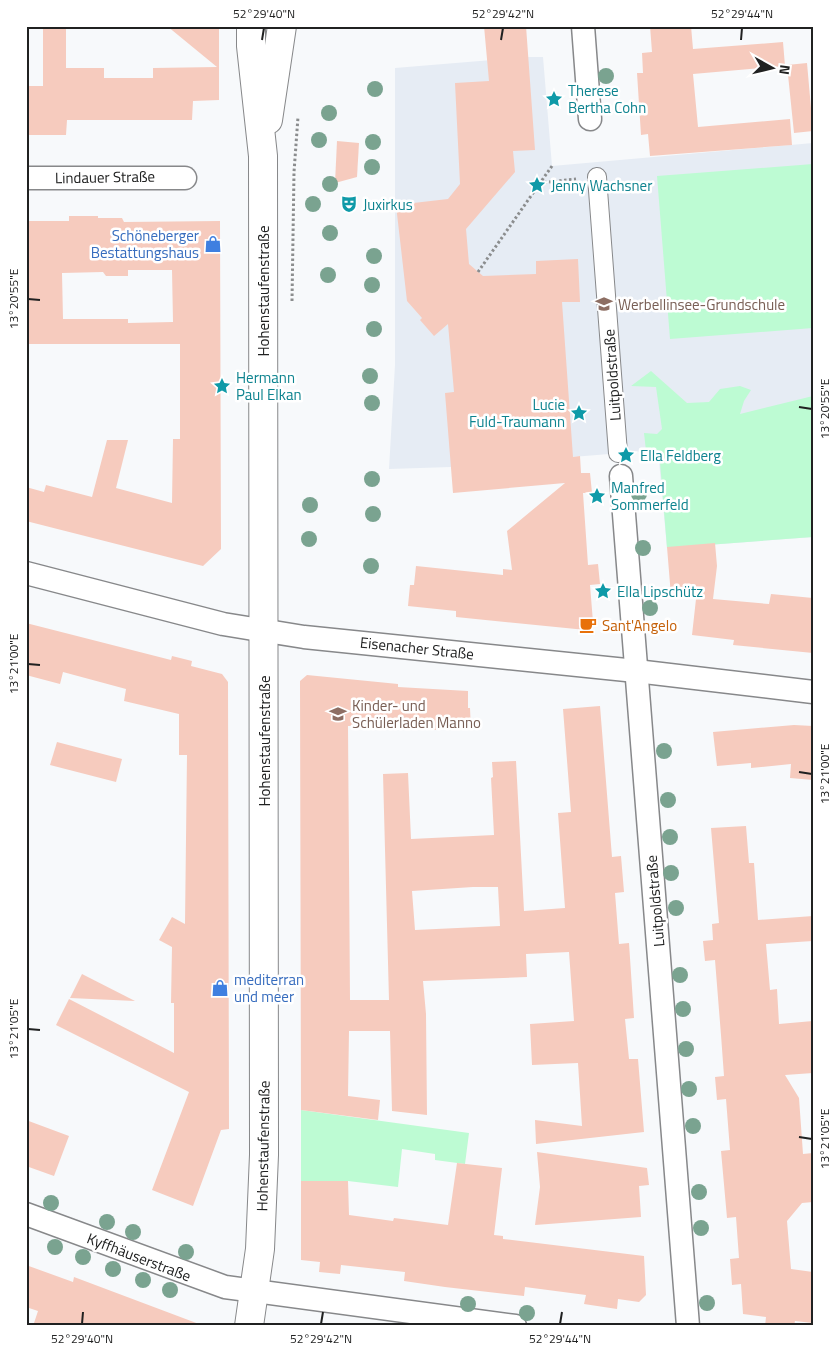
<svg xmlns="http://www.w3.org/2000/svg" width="839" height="1352" font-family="'Titillium Web',sans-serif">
<rect width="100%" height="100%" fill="#f7f9fb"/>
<!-- built -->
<polygon fill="#e6ecf4" points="528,57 543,57 552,166 813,143 813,537 667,548 658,450 451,467 389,469 395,365 395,68"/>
<!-- green -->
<g fill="#bdfbd3">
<polygon points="813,164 813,328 670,339 657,176"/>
<polygon points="651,371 687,403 709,402 720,389 740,386 751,390 744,401 740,414 813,396 813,537 667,548 659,450 646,451 644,433 657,434 662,429 656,387 631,386"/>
<polygon points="301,1110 469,1133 465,1164 435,1160 435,1154 402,1149 398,1187 348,1181 301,1181"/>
</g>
<!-- building -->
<g fill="#f6cbbe" fill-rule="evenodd">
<polygon points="43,26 66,26 66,68 104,68 104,78 153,78 153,68 217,67 167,26 219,26 219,100 193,101 192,120 67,120 66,135 26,135 26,86 43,86"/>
<polygon points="484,26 526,26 535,150 513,151 515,172 466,229 469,264 483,276 536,274 536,261 578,259 580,302 562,302 573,457 580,456 581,473 590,473 592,493 583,493 588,565 598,564 600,584 590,585 593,622 586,630 456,617 456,611 408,606 410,585 414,585 416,566 503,575 503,569 512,570 507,531 565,483 453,493 445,393 454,392 448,324 434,336 420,320 422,318 407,301 396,205 448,199 460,184 455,83 489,81"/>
<polygon points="650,26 691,26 693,49 783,42 785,66 693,74 698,127 790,119 792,145 650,156 648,134 641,135 637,73 643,73 642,53 652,52"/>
<polygon points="807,63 813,131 794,133 787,65"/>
<polygon points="337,141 359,143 357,177 335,183"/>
<path d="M69 216H98V218H122L124 222 220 221 221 549 203 566 26 521V487L44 492 46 485 92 497 107 440H128L116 488 172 503 173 439H180V344H26V221H69ZM128 270H172L173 322 128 323V319H63L62 273 103 272 106 276H128Z"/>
<polygon points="715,543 717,566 713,599 769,604 771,594 813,598 813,653 733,645 734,640 692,635 696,599 671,596 667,547"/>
<polygon points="26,623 171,660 172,656 192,661 191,666 222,674 228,682 229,1129 221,1130 193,1206 152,1190 189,1092 56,1025 69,999 174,1053 174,1003 171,1003 172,947 159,940 172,917 185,924 187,755 179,755 179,714 124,701 126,689 63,672 60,684 26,675"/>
<path d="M307 675 398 684V687L468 691V708H470L471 730H399V725L348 726 350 1000H389L383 774 408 773 411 839 494 835 491 778 493 777 492 762 516 761 524 911 565 908 558 813 571 812 563 709 600 706 612 857 621 856 624 892 615 893 619 944 629 943 634 1018 625 1019 629 1059H638L644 1132 536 1144 535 1120 582 1126 578 1063 532 1065 530 1024 574 1021 569 952 526 954 527 977 423 981 426 1014 427 1115 392 1111 390 1031H349L348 1096 380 1100 378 1120 301 1110 300 681ZM473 887H498L500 926 415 930 412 891Z"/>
<polygon points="794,725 813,726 813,780 790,778 791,764 751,768 751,763 717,766 713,732"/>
<polygon points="57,742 122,759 116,782 50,765"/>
<polygon points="746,826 749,863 754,863 758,920 813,916 813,941 766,944 770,990 777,989 779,1024 813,1021 813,1073 785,1075 799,1098 803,1154 813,1153 813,1202 802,1203 787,1221 791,1269 813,1272 813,1323 795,1321 794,1326 765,1326 766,1317 743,1314 741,1284 732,1285 730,1259 739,1258 736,1217 727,1218 721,1151 730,1150 726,1099 717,1100 715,1077 724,1076 721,1035 715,960 705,961 703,941 713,940 712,924 719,923 711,828"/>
<polygon points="82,974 135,1001 70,998"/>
<polygon points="26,1120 69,1136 54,1176 26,1166"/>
<polygon points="537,1152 647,1168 649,1185 639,1186 641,1217 535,1225 540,1187"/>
<polygon points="457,1163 502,1168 494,1235 503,1236 503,1239 644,1256 646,1295 639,1302 618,1299 617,1309 584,1304 586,1295 525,1287 524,1296 445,1287 404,1281 405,1272 341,1265 340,1274 319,1272 320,1262 301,1260 301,1181 348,1181 349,1215 393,1221 394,1218 448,1225"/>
<polygon points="26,1265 73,1282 74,1277 199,1324 199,1326 33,1326 38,1311 26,1307"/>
</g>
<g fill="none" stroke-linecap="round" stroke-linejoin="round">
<!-- pedestrian casing -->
<g stroke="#87888a" stroke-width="20">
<polyline id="pedestrian" points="597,177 618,453"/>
</g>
<!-- minor casing -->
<g stroke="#87888a" stroke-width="25">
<g id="minor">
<polyline points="583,26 590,119"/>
<polyline points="26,178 185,178"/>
<polyline points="621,476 688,1326"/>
<polyline points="26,573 223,624 304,637 636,671 813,692"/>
<polyline points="26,1214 225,1287 515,1326"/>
</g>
</g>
<!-- secondary casing -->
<g stroke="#87888a" stroke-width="30">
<g id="secondary">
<polyline points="268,120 282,26"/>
<polyline points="249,1326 260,1249 264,1155 263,156 251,46 251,26"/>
</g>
</g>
<!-- path -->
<g stroke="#8b8d8e" stroke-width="3" stroke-dasharray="2.5 2.5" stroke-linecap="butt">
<polyline points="552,166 540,183 576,179"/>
<polyline points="478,272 540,183"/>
<polyline points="292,301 294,172 298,117"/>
</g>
<!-- pedestrian -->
<use href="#pedestrian" stroke="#fff" stroke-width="18"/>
<!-- minor -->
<use href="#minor" stroke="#fff" stroke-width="22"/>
<!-- secondary -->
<use href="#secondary" stroke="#fff" stroke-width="28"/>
</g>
<!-- trees -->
<g fill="#7aa390">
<circle cx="606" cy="76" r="8"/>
<circle cx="375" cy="89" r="8"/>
<circle cx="329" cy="113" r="8"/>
<circle cx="319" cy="140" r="8"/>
<circle cx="373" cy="142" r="8"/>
<circle cx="372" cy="167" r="8"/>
<circle cx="330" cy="184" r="8"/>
<circle cx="313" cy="204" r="8"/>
<circle cx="330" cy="233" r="8"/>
<circle cx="374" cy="256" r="8"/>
<circle cx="328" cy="275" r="8"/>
<circle cx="372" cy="285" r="8"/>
<circle cx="374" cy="329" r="8"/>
<circle cx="370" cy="376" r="8"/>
<circle cx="372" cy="403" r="8"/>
<circle cx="372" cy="479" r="8"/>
<circle cx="639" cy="494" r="8"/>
<circle cx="310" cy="505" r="8"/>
<circle cx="373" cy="514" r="8"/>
<circle cx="309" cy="539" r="8"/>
<circle cx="643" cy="548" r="8"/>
<circle cx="371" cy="566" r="8"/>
<circle cx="650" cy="608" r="8"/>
<circle cx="664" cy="751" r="8"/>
<circle cx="668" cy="800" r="8"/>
<circle cx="670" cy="837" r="8"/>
<circle cx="671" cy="873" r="8"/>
<circle cx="676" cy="908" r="8"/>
<circle cx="680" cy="975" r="8"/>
<circle cx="683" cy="1009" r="8"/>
<circle cx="686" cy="1049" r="8"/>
<circle cx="689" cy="1089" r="8"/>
<circle cx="693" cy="1126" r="8"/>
<circle cx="699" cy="1192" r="8"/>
<circle cx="51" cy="1203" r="8"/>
<circle cx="107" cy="1222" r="8"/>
<circle cx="701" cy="1228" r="8"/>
<circle cx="133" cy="1232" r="8"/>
<circle cx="55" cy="1247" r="8"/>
<circle cx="186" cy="1252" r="8"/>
<circle cx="83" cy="1257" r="8"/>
<circle cx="113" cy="1269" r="8"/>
<circle cx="143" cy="1280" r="8"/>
<circle cx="170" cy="1290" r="8"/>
<circle cx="707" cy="1303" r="8"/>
<circle cx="468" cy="1304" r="8"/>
<circle cx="527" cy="1313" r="8"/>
</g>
<!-- ticks -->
<path fill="none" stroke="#202121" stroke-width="2" d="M262 40 264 28M501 40 503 28M741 40 742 28M28 299 40 300M799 407 812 409M28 664 40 665M799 772 812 774M28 1029 40 1030M799 1137 812 1139M82 1324 83 1312M321 1324 323 1312M560 1324 562 1312"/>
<!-- icons -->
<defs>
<g id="sight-bare" transform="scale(1.35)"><path d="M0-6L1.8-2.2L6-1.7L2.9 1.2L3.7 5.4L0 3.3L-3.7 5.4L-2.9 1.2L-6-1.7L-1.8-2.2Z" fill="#0f9aa8" stroke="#fff" stroke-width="2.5" paint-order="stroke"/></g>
<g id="theatre-bare" transform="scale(1.35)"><path d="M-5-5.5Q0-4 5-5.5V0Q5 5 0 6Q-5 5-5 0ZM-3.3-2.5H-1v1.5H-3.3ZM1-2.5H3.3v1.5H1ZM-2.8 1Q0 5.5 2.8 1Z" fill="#0f9aa8" stroke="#fff" stroke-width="2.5" paint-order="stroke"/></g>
<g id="shop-bare" transform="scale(1.35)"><path d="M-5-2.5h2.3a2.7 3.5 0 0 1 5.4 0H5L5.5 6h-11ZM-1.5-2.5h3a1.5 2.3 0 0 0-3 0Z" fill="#3f7fe0" stroke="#fff" stroke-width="2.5" paint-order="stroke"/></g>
<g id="school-bare" transform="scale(1.35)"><path d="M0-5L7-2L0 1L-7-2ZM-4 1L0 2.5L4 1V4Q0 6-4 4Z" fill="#8d6e63" stroke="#fff" stroke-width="2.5" paint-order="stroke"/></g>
<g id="cafe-bare" transform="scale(1.35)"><path d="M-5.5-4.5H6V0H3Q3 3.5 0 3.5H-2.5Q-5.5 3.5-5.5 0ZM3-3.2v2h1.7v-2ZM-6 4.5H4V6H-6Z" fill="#e8710a" stroke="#fff" stroke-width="2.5" paint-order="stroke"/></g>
</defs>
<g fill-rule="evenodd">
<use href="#sight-bare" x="554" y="99"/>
<use href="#sight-bare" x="537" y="185"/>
<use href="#theatre-bare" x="349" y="204"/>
<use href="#shop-bare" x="213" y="244"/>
<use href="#school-bare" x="604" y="304"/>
<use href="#sight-bare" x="222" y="386"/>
<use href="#sight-bare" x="579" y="413"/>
<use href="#sight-bare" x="626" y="455"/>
<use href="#sight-bare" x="597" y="496"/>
<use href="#sight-bare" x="603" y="591"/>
<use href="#cafe-bare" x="588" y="625"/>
<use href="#school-bare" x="338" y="714"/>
<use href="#shop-bare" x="220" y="988"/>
</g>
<g text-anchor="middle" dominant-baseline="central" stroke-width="5" stroke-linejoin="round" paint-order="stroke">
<!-- culture labels -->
<g font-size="15" fill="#0d838f" stroke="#fff" text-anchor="start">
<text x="568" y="90">Therese<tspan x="568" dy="17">Bertha Cohn</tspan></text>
<text x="551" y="185">Jenny Wachsner</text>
<text x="363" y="204">Juxirkus</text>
<text x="236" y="377">Hermann<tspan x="236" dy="17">Paul Elkan</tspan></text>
<text x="565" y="404" text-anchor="end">Lucie<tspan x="565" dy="17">Fuld-Traumann</tspan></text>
<text x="640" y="455">Ella Feldberg</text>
<text x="611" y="487">Manfred<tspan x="611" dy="17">Sommerfeld</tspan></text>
<text x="617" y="591">Ella Lipschütz</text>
</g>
<!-- street labels -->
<g font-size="15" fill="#202121" stroke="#fff">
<text transform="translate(105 177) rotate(-1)">Lindauer Straße</text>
<text transform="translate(263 291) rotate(-90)">Hohenstaufenstraße</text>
<text transform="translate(612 375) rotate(-94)">Luitpoldstraße</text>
<text transform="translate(417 648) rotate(6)">Eisenacher Straße</text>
<text transform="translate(264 741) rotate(-90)">Hohenstaufenstraße</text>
<text transform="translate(655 901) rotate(-95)">Luitpoldstraße</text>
<text transform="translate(263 1146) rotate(-89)">Hohenstaufenstraße</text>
<text transform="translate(139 1257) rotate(21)">Kyffhäuserstraße</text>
</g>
<!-- shop labels -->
<g font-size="15" fill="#366cbe" stroke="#fff" text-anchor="end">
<text x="199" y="235">Schöneberger<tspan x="199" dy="17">Bestattungshaus</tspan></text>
<text x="234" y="979" text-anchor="start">mediterran<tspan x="234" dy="17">und meer</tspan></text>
</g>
<!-- education labels -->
<g font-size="15" fill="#785e54" stroke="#fff" text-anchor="start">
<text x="618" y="304">Werbellinsee-Grundschule</text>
<text x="352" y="705">Kinder- und<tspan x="352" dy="17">Schülerladen Manno</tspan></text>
</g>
<!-- food labels -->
<g font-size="15" fill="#c56008" stroke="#fff" text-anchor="start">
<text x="602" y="625">Sant'Angelo</text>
</g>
</g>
<!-- border -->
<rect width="839" height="1352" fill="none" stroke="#ffffff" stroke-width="55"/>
<!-- north arrow -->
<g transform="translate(772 68) rotate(98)" stroke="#ffffff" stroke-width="4" paint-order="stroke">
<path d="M0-4L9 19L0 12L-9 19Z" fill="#202121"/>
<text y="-8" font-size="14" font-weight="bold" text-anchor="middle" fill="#202121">N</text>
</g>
<rect x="28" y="28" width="784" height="1296" fill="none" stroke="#202121" stroke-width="2"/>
<g font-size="12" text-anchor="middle" fill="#202121">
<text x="264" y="18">52°29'40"N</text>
<text x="503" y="18">52°29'42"N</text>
<text x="742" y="18">52°29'44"N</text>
<text transform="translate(14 299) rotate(-90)" y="4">13°20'55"E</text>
<text transform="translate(825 409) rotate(-90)" y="4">13°20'55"E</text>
<text transform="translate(14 664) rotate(-90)" y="4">13°21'00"E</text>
<text transform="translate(825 774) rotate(-90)" y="4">13°21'00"E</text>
<text transform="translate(14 1029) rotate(-90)" y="4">13°21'05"E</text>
<text transform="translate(825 1139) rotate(-90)" y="4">13°21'05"E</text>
<text x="82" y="1343">52°29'40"N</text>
<text x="321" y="1343">52°29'42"N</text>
<text x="560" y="1343">52°29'44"N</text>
</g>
</svg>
